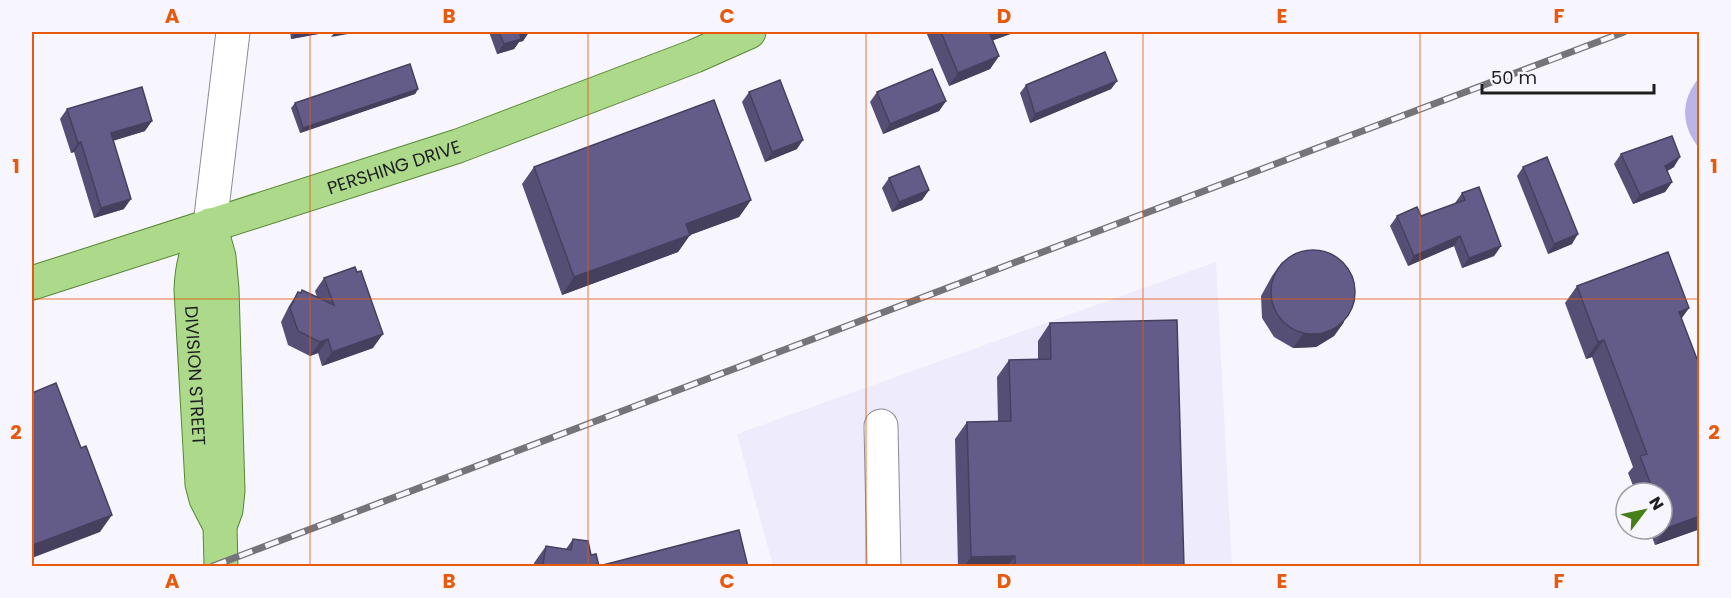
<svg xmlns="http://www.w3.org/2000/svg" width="1731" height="598" font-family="Poppins,sans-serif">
<rect width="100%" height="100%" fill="#f7f6ff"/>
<!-- built -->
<polygon fill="#edebfc" points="1216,262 1232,566 773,566 737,434"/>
<!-- water -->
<path fill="#bcb4e6" d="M1699 78V148C1681 126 1680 100 1699 78Z"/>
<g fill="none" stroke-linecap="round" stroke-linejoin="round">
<!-- minor casing -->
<g stroke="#8b8a93" stroke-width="35">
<g id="minor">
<polyline points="210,225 233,32"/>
<polyline points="881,426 884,566"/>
</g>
</g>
<!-- major casing -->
<g stroke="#588733" stroke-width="35">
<g id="major">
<polyline points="210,225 219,257 222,289 228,491 226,510 220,526 221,566"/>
<path id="s1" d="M210 225C197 249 192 263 191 290L202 484 206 499 220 526"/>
<path id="s2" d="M32 283 458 146 695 56 749 32"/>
</g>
</g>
<!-- minor -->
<use href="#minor" stroke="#fff" stroke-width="33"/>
<!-- major -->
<use href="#major" stroke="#add98b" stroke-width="33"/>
<!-- rail casing -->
<g stroke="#747479" stroke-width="7">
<polyline id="rail" points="213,566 1624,32"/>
</g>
<!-- rail -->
<use href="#rail" stroke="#f7f6ff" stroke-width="4.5" stroke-dasharray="14" stroke-linecap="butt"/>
</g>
<!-- wall -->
<g fill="#564f75">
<polygon points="290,32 329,32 291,39"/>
<polygon points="489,32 529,32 523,41 519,42 514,49 497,54"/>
<polygon points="926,32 1016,32 993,40 999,56 990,69 949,86"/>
<polygon points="1117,81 1111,89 1030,123 1020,93 1026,85"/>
<polygon points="418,89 415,94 300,133 291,108 295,103"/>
<polygon points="749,92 797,149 765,162 742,102"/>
<polygon points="877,92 946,101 939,111 883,134 870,102"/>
<polygon points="67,109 145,131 113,141 124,209 94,218 74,152 71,153 60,119"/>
<polygon points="1621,154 1674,167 1667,171 1672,182 1665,192 1633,204 1614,164"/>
<polygon points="534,167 751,200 739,217 690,235 678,252 562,295 522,184"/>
<polygon points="1523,167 1572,244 1548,254 1517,176"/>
<polygon points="889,178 929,190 922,200 892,212 882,188"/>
<polygon points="1462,193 1501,246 1494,256 1462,268 1454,246 1408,266 1390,226 1397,216 1421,216 1456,204 1455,203"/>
<polygon points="1282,262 1344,322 1334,336 1316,347 1293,348 1274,337 1262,318 1261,296 1272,276"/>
<polygon points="324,278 373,348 322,366 318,353 310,356 288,345 281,322 289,306 298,292 317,297 315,291"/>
<polygon points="1577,286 1689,308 1681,318 1700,367 1700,529 1655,545 1649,529 1662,529 1662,493 1636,493 1628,473 1633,467 1592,357 1586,359 1565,303"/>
<polygon points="1050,323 1184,567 958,567 955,439 967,422 998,421 997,377 1009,360 1038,359 1038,341"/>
<polygon points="573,539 591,555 599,566 534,567 534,563 546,546 566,549"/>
</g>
<!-- shaded-wall -->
<g fill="#46405f">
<polygon points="296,32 329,32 291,39"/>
<polygon points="335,32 359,32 331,37"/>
<polygon points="529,32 523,41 519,42 514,49 497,54 504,44 520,34"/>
<polygon points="989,32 1016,32 980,45"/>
<polygon points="999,56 990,69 949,86 958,73"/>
<polygon points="1117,81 1111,89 1030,123 1035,114"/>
<polygon points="418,89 415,94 300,133 303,128"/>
<polygon points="946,101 939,111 883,134 890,124"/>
<polygon points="152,121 145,131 104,143 111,133"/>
<polygon points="803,140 797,149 765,162 772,152"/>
<polygon points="81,142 74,152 71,153 78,143"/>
<polygon points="1680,157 1674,167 1659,176 1665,166"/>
<polygon points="1672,182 1665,192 1633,204 1640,195"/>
<polygon points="929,190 922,200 892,212 899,202"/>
<polygon points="131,199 124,209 94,218 101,208"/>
<polygon points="751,200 739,217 690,235 678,252 562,295 574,277 686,224"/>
<polygon points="1578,234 1572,244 1548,254 1554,244"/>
<polygon points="1460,236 1454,246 1408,266 1414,256"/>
<polygon points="1501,246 1494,256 1462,268 1469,258"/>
<polygon points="1689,308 1677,325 1679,312"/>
<polygon points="1344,322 1334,336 1316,347 1293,348 1303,334"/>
<polygon points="383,334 373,348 322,366 332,352"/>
<polygon points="328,339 318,353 310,356 320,342"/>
<polygon points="1604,340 1592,357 1586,359 1598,342"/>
<polygon points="112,515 100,532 32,558 32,547 33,545"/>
<polygon points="1700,516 1700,529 1655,545 1667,528"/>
<polygon points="1015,556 1007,567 964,567 971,557"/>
</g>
<!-- building -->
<g fill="#645c88" stroke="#46405f" stroke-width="1.5">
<polygon points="499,32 528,32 520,34 521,39 504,44"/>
<polygon points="941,32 989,32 999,56 958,73"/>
<polygon points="1105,52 1117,81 1035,114 1026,85"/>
<polygon points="410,64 418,89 303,128 295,103"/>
<polygon points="932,69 946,101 890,124 877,92"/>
<polygon points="780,80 803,140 772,152 749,92"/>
<polygon points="142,87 152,121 111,133 131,199 101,208 81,142 78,143 67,109"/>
<polygon points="714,100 751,200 686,224 690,235 574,277 534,167"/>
<polygon points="1672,136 1680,157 1665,166 1672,182 1640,195 1621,154"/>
<polygon points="1547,157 1578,234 1554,244 1523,167"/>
<polygon points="919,166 929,190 899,202 889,178"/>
<polygon points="1479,187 1501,246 1469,258 1460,236 1414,256 1397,216 1417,207 1421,216 1465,200 1462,193"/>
<circle cx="1313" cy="292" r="42"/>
<polygon points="1668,252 1689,308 1679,312 1700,367 1700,516 1667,528 1662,514 1662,493 1654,493 1640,456 1647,454 1604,340 1598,342 1577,286"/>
<polygon points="355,267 357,272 361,271 383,334 332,352 328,339 320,342 298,331 290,308 298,292 301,293 302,290 334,305 324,278"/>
<polygon points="1177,320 1184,567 1015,567 1015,556 971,557 967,422 1011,421 1009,360 1051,359 1050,323"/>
<polygon points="56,383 81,448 86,446 112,515 33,545 32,542 32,393"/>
<polygon points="739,530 748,567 534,567 543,564 546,546 571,550 573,539 588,541 591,555 596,554 599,566"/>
</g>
<!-- grid -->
<path fill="none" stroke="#e8590c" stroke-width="1.5" stroke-opacity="0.55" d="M310 32V566M588 32V566M866 32V566M1143 32V566M1420 32V566M32 299H1700"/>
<g text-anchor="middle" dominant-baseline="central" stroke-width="6" stroke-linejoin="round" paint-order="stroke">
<!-- street labels -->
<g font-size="18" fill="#1e1e21" stroke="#f7f6ff">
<text stroke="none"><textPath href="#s2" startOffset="380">PERSHING DRIVE</textPath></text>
<text stroke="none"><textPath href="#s1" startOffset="154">DIVISION STREET</textPath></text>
</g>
</g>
<!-- border -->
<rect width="1731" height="598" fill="none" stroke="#f7f6ff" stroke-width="66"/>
<!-- north arrow -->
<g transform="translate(1644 511) rotate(58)"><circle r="28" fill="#f7f6ff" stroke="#a0a0a6" stroke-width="1.5"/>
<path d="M0-4.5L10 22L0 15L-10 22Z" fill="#488018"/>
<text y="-9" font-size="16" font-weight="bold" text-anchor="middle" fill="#1e1e21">N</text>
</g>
<!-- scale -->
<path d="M1482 84v9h172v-9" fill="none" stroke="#1e1e21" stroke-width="3"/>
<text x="1491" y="84" font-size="18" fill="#1e1e21" stroke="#f7f6ff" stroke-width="4.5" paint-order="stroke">50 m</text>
<rect x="33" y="33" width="1665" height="532" fill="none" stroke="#e8590c" stroke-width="2"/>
<g font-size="20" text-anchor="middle" font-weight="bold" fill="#e8590c">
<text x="172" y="23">A</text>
<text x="449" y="23">B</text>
<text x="727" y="23">C</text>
<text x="1004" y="23">D</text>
<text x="1282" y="23">E</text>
<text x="1559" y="23">F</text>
<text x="16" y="173">1</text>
<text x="1714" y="173">1</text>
<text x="16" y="439">2</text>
<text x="1714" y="439">2</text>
<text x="172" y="588">A</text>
<text x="449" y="588">B</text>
<text x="727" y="588">C</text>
<text x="1004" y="588">D</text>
<text x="1282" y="588">E</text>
<text x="1559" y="588">F</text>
</g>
</svg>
